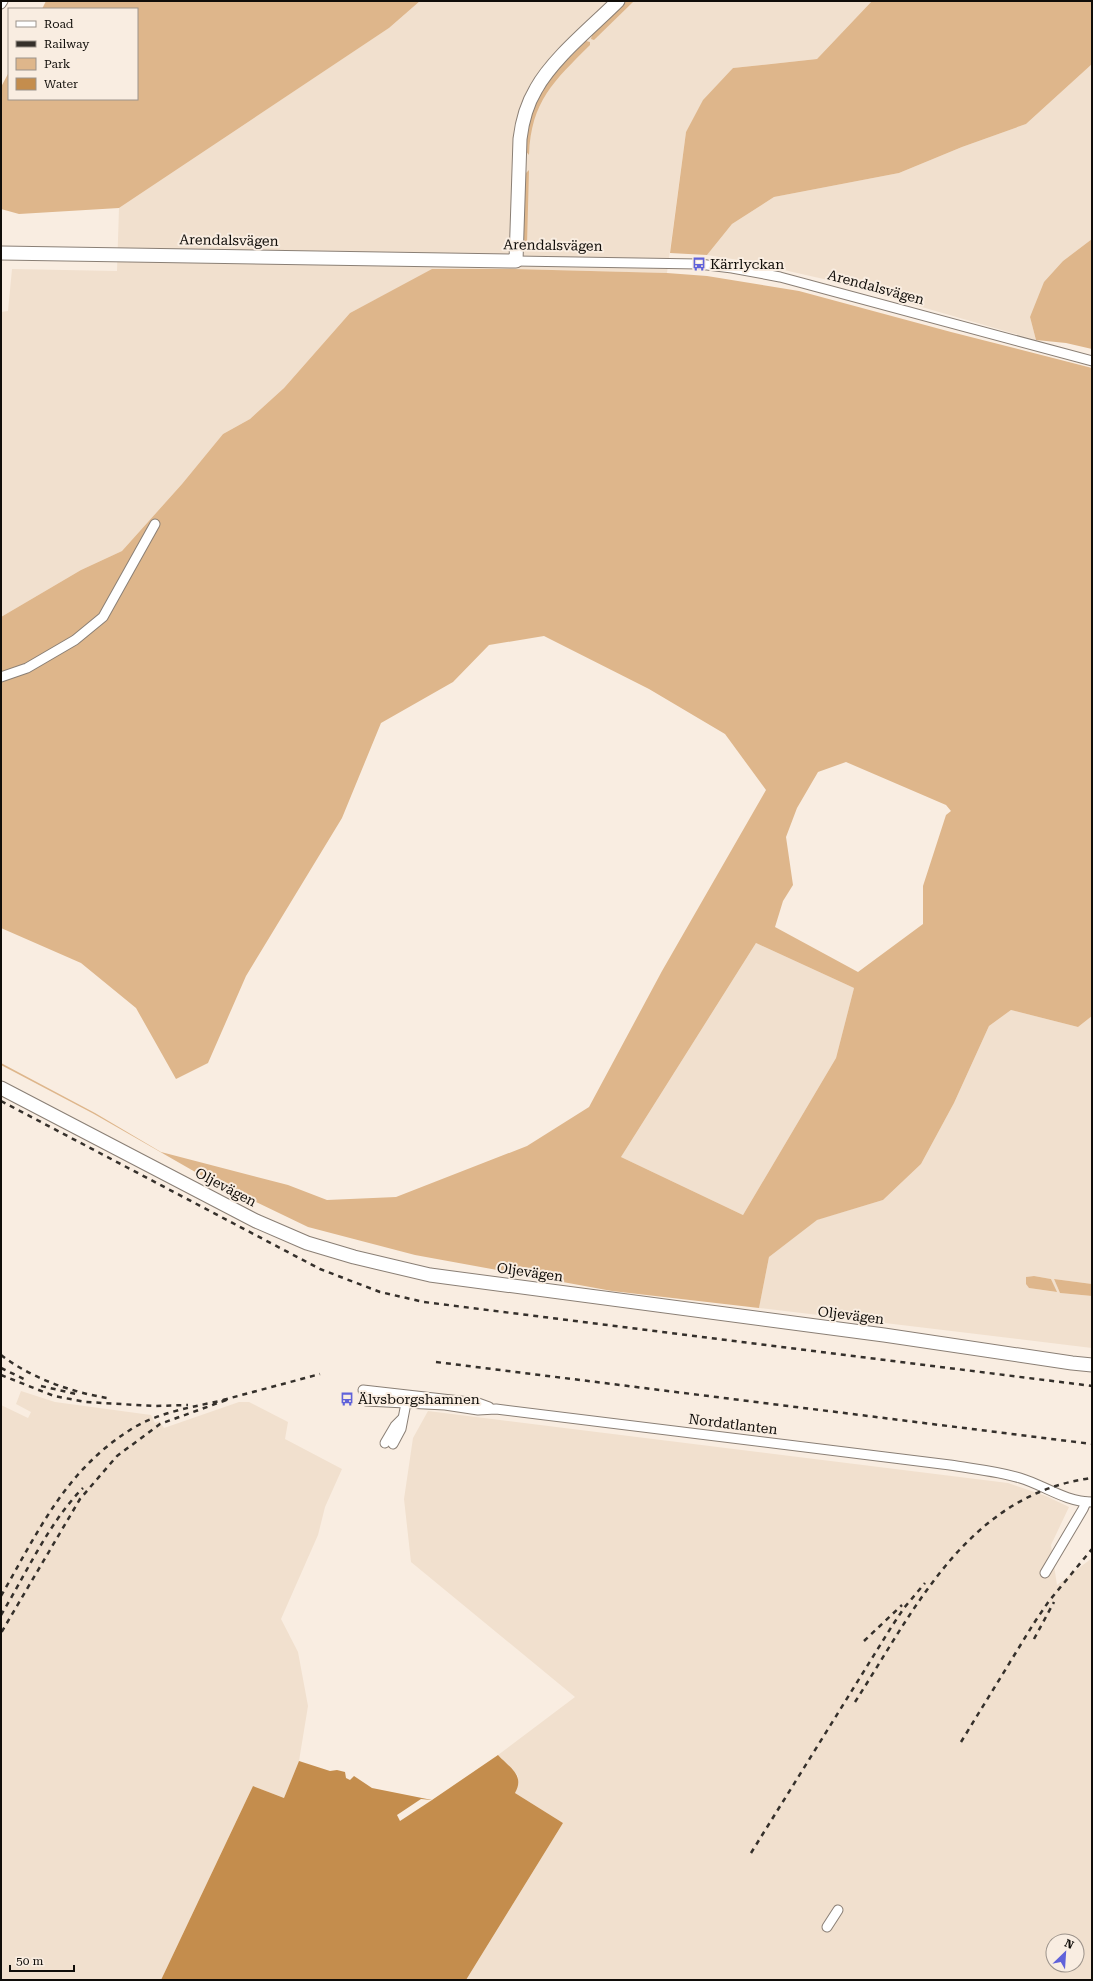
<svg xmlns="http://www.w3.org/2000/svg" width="1093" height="1981" font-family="'Roboto Serif',serif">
<rect width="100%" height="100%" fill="#f9ede1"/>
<!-- built -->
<g fill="#f1e0ce" fill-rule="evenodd">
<polygon points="420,1 872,1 817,59 733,68 686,132 667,273 514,269 432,270 350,313 284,388 250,419 223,434 182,484 122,551 81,570 1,617 1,312 8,311 12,269 117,271 119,208 389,28"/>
<polygon points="1092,64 1092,239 1063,261 1030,317 1036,340 828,280 745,261 707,255 732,224 774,197 899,173 962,147 1026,124"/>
<polygon points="756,943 854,988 836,1058 743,1215 621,1157"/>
<path d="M1011 1010 1078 1027 1092 1016V1284L1054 1279 1060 1293 1092 1296V1348L759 1308 769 1257 816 1220 883 1200 921 1164 954 1103 989 1026ZM1034 1276 1051 1279 1056 1292 1029 1288 1027 1277Z"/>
<polygon points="21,1391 55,1402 151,1415 155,1423 159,1421 164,1428 239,1402 249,1402 288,1422 285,1439 342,1469 325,1507 318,1535 281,1619 298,1652 308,1706 299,1761 284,1798 253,1786 161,1980 1,1980 1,1405 28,1418 31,1412 16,1404"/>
<path d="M428 1411 1008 1483 1046 1496 1069 1507 1051 1545 1057 1585 1092 1558V1980H466L563 1823 515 1793 518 1776 498 1755 575 1697 411 1562 404 1499 413 1438ZM1053 1941H1077V1965H1053Z"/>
</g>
<!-- green -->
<g fill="#deb68b" fill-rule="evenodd">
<polygon points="46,1 420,1 389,28 119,208 19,214 1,209 1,87 9,72 9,99 137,99 137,9 42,9"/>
<polygon points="626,1 634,1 594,40 591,39 592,35"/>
<polygon points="872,1 1092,1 1092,64 1026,124 962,147 899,173 774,197 732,224 707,255 670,253 686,132 703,100 733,68 817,59"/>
<path d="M586 41 590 42V45C554 81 531 101 529 155L524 149C525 141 525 133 527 125 533 90 563 65 586 41Z"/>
<polygon points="529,170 527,244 527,246 523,241 525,174"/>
<polygon points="1092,239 1092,349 1066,343 1036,340 1030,317 1044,282 1063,261"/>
<path d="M432 269H514L667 273 707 276 799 291 951 332 1092 368V1016L1078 1027 1011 1010 989 1026 954 1103 921 1164 883 1200 817 1220 769 1257 759 1308 612 1291 415 1255 308 1227 204 1177 94 1114 1 1065V1063L95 1113 161 1152 288 1185 327 1200 396 1197 527 1146 589 1107 662 971 766 790 725 734 649 689 544 636 489 645 453 682 381 723 342 818 246 976 208 1063 176 1079 136 1008 81 963 1 928V617L81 570 122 551 182 484 223 434 250 419 284 388 350 313ZM846 762 946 805 951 811 946 815 923 886V924L858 972 775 927 783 901 793 885 786 837 797 808 818 772ZM756 943 854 988 836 1058 743 1215 621 1157Z"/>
<polygon points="1034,1276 1051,1279 1057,1292 1029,1288 1026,1284 1026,1277"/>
<polygon points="1054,1279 1092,1284 1092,1296 1060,1293"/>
</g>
<!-- water -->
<path fill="#c48d4d" d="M498 1755C510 1768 525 1775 515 1793L563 1823 466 1980H161L253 1786 284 1798 299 1761 330 1771 337 1770 345 1772 346 1778 350 1780 354 1776 372 1788 432 1800Z"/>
<!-- pier -->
<polygon fill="#f9ede1" points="421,1799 432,1800 400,1821 397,1815"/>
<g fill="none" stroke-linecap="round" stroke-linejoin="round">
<!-- street casing -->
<g stroke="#8a7f75" stroke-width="11">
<g id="street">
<polyline points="1,4 3,1"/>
<polyline points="516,261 699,264 732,268 780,277 1092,361"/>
<polyline points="1,677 27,668 75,640 103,617 155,524"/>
<polyline points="363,1390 478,1403 489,1407"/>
<path d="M366 1401 445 1405 478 1410 496 1409 950 1465C974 1469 997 1471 1020 1478 1044 1485 1065 1502 1092 1502"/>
<polyline points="385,1443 395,1426 402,1419"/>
<polyline points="393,1444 401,1429 407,1398"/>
<polyline points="1045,1573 1083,1509 1086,1502"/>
<polyline points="827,1927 838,1910"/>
</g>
</g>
<!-- secondary casing -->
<g stroke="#8a7f75" stroke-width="15">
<g id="secondary">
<path d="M1 253 516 261 520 139C522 122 527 104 536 89 553 58 593 26 618 1"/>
<polyline points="1,1088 256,1221 307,1243 354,1257 430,1275 884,1335 1072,1363 1092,1365"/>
</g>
</g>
<!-- street -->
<use href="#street" stroke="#fff" stroke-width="9"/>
<!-- secondary -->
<use href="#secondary" stroke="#fff" stroke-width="13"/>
<!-- rail -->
<g stroke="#35302b" stroke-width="2.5" stroke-dasharray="5 5" stroke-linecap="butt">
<polyline points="1,1101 320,1269 380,1292 424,1302 1092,1386"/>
<path d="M1 1355C31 1378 71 1392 107 1398"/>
<polyline points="436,1362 1092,1444"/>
<polyline points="1,1368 24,1379"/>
<polyline points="1,1375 54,1396 86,1402 154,1406 188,1405"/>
<polyline points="41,1386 76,1394"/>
<polyline points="223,1400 320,1374"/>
<path d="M1 1596C38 1532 65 1471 130 1430 157 1412 198 1406 229 1399L160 1424 117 1456 80 1499 1 1633"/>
<path d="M1 1615C26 1574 49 1522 83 1488"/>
<polyline points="1034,1639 1054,1602"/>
<polyline points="864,1641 902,1605"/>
<path d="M855 1702C915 1609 968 1494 1092 1478"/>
<polyline points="961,1742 1034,1623 1049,1601 1092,1549"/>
<polyline points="751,1853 892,1626 904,1608 925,1583"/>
</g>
</g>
<!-- icons -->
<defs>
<g id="bus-bare" transform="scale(1.08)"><path d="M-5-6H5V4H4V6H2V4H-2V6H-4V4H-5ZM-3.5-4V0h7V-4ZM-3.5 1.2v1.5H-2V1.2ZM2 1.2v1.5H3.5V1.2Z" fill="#6062da" stroke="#f9ede1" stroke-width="2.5" paint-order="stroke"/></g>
</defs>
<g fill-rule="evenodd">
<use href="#bus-bare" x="699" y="264"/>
<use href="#bus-bare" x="347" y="1399"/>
</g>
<g text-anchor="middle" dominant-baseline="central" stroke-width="4" stroke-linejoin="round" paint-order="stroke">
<!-- street labels -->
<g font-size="14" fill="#100d09" stroke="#f9ede1">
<text transform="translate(229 240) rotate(1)">Arendalsvägen</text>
<text transform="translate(553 245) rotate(1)">Arendalsvägen</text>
<text transform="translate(876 287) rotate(15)">Arendalsvägen</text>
<text transform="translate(226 1187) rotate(28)">Oljevägen</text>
<text transform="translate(530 1272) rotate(8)">Oljevägen</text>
<text transform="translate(851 1315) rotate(7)">Oljevägen</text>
<text transform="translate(733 1424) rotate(7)">Nordatlanten</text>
</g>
<!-- poi labels -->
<g font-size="14" fill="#100d09" stroke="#f9ede1" text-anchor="start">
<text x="710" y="264">Kärrlyckan</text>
<text x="358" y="1399">Älvsborgshamnen</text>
</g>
</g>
<!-- border -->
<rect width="1093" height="1981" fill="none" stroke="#100d09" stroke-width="4"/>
<!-- legend -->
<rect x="8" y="8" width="130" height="92" fill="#f9ede1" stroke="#9c938b"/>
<rect x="16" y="21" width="20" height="6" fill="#ffffff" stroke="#9c938b"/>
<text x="44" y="28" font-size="12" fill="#100d09">Road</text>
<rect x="16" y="41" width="20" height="6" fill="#35302b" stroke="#9c938b"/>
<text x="44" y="48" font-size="12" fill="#100d09">Railway</text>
<rect x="16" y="58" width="20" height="12" fill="#deb68b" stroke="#9c938b"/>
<text x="44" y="68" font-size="12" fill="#100d09">Park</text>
<rect x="16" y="78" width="20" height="12" fill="#c48d4d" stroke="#9c938b"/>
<text x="44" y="88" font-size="12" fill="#100d09">Water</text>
<!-- north arrow -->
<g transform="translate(1065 1953) rotate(25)"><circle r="19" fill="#f9ede1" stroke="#9c938b"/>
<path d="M0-3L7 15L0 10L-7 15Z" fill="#6062da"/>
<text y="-6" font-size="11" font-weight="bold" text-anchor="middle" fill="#100d09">N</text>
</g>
<!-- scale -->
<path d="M10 1965v6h64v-6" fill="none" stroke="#100d09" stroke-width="2"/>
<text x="16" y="1965" font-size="12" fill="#100d09" stroke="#f9ede1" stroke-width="3" paint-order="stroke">50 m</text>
</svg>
